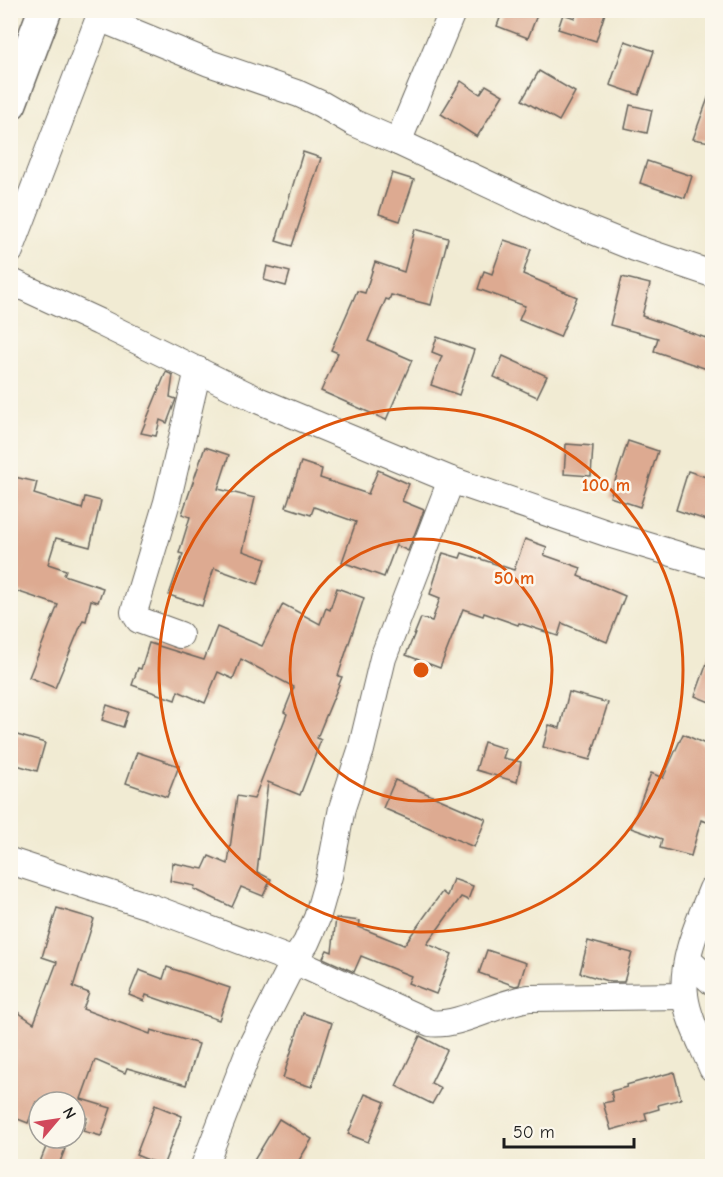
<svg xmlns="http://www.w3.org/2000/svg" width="723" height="1177" font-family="'Comic Neue',sans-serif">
<rect width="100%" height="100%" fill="#fbf7ec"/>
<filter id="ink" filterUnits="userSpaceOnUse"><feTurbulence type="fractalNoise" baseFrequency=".0167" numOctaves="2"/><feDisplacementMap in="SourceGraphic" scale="12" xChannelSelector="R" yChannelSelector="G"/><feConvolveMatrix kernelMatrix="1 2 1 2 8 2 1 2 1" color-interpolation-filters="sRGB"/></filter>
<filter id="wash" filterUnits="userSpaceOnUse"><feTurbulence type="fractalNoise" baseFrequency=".008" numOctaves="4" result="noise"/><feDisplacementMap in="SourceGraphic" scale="24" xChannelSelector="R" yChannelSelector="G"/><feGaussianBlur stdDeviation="1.35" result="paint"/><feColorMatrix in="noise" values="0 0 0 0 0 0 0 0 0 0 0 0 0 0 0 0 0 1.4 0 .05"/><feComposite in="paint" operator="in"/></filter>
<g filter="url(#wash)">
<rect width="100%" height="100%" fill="#f1ebd3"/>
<g id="blocks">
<!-- building -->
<g fill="#ddaa91">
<polygon points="503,10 539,10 528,38 497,26"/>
<polygon points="577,10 606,10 596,41 558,29 563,14 575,18"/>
<polygon points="625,41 654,51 639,95 610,85"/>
<polygon points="539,71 575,92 559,121 522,100"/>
<polygon points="461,81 480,94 486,85 503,95 477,137 441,114"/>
<polygon points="711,90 712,130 710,142 693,139"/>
<polygon points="630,105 652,110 647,133 625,128"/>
<polygon points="303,152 321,158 292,246 276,241"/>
<polygon points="647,161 692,176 685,198 640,183"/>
<polygon points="392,173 414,180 400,221 379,214"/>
<polygon points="415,229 448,238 431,305 391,295 389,300 386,299 368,341 412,360 386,420 321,391 338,353 331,350 357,291 365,293 375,262 404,272"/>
<polygon points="504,240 531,249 523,274 577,297 560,337 519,320 525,306 478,289 484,271 492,274"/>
<polygon points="267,266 290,272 286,286 264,280"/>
<polygon points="622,277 650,284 642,316 712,340 712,352 707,369 654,351 658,338 610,325"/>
<polygon points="437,337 474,350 459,395 431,385 442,356 432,352"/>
<polygon points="503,356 547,376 537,397 494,377"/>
<polygon points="166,372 173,375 170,397 176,399 167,423 160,420 156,436 141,433"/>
<polygon points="628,441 658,451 640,507 610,497"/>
<polygon points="566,444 593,446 591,476 564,474"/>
<polygon points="205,447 229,455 218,489 255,498 243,551 266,559 258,584 214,568 202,606 169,595 183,554 179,553 190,517 182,514"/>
<polygon points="301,462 322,469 320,478 368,494 378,470 409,484 402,501 424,510 408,551 396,545 384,577 342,562 356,522 314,507 311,515 286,507"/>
<polygon points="688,471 712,479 712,522 676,510"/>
<polygon points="10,476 37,482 34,494 82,509 85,497 101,501 90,547 56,538 48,564 66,570 64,575 103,588 98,602 91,600 86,621 83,620 55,688 29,677 58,605 10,589"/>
<polygon points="525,539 547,547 544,555 581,568 578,576 625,596 607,642 562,623 558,636 519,623 518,625 484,613 483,616 463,609 440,668 406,655 421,618 432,621 440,598 430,594 443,553 460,558 462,553 514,570"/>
<polygon points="337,588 364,598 338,676 342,677 317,738 321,740 300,795 268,782 257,872 271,879 263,896 241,887 232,907 194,889 195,886 170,881 173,863 203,869 209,856 228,864 237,796 254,799 287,714 284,712 294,687 241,659 233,679 218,672 205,703 178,691 175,700 132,685 138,668 141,669 149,643 204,660 217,627 262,646 283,604 320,624 326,608 330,610"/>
<polygon points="711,652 712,652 712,703 695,696"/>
<polygon points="569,692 608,703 590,760 543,747 549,725 560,728"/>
<polygon points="107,705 128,712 123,727 102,720"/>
<polygon points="10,733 45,743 37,771 10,763"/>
<polygon points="683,734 712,747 712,809 707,822 701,820 691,856 660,848 662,839 631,828 651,773 663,778"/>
<polygon points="484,742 506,749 503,758 521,762 517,782 476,770"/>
<polygon points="137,752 179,766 167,797 126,783"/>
<polygon points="395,780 486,819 474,847 383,808"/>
<polygon points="453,879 473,886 468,900 461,897 427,944 452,954 436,994 408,983 411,976 361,956 354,972 323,958 327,950 332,952 336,918 360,921 359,927 404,945 442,892 447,896"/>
<polygon points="57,908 94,919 73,987 89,993 83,1009 150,1034 151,1030 199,1044 186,1085 127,1068 125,1073 95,1060 81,1099 111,1108 101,1136 83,1131 87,1118 75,1113 75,1102 37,1102 28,1123 10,1116 10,1007 34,1023 57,962 42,957"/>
<polygon points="588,941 632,953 624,982 611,982 580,973"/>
<polygon points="487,950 526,963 519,985 515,986 479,973"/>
<polygon points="167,967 230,988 219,1020 146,995 144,1001 129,995 139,970 163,979"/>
<polygon points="303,1013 332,1023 312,1087 283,1078"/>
<polygon points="420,1036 447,1050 431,1083 441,1088 432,1104 396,1086"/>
<polygon points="674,1072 681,1099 658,1105 659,1109 645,1113 647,1120 611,1130 603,1103 613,1101 611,1091 627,1087 626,1085"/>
<polygon points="365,1094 385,1102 368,1142 348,1134"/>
<polygon points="155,1105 182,1116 163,1166 136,1155"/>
<polygon points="279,1119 312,1139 295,1167 250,1167"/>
<polygon points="48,1142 65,1149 58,1167 38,1167"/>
</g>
</g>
</g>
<g filter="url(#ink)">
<use href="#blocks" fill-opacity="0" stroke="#67645c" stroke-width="1.5"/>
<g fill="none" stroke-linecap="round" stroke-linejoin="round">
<!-- minor casing -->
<g stroke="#67645c" stroke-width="28">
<g id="minor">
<polyline points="99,18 209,63 299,94 321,104 354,123 398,142 563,219 635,248 712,274"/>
<polyline points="398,142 453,10"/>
<polyline points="10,251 102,10"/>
<polyline points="10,281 99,322 260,401 451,480 612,535 712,565"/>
<path d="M451 480 383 658 361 750 342 808 329 876 317 918 306 943 294 961 430 1023C459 1027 498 1002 529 998L685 996"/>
<polyline points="180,635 139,620 134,612 167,502 198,370"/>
<polyline points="10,861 151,907 294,961 249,1050 204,1166"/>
<path d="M712 889C699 922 681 959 685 995 688 1020 703 1046 712 1068"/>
<polyline points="688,960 712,982"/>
</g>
</g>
<!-- highway casing -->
<g stroke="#67645c" stroke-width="36">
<polyline id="highway" points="10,103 45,10"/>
</g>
<!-- minor -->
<use href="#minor" stroke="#fff" stroke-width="26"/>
<!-- highway -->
<use href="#highway" stroke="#fff" stroke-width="33"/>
</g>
</g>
<!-- distance rings -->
<g fill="none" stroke="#de560d" stroke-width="3">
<circle cx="421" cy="670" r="131"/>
<circle cx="421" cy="670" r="262"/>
</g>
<circle cx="421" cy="670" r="9" fill="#de560d" stroke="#fbf7ec" stroke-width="3"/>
<g font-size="18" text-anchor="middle" font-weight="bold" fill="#de560d" stroke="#fbf7ec" stroke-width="5" stroke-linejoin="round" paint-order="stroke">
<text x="606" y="491">100 m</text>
<text x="514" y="584">50 m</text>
</g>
<!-- margin -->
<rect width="723" height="1177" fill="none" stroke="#fbf7ec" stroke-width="36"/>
<!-- north arrow -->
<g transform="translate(57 1120) rotate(61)"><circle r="28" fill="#fbf7ec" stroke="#a29f99" stroke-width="1.5"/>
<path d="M0-4.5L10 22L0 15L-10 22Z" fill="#d1495b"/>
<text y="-9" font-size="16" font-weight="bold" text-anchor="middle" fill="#1c1c1c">N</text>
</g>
<!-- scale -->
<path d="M504 1138v9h130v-9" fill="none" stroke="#1c1c1c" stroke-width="3"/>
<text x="513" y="1138" font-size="18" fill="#1c1c1c" stroke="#fbf7ec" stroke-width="4.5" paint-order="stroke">50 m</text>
</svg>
